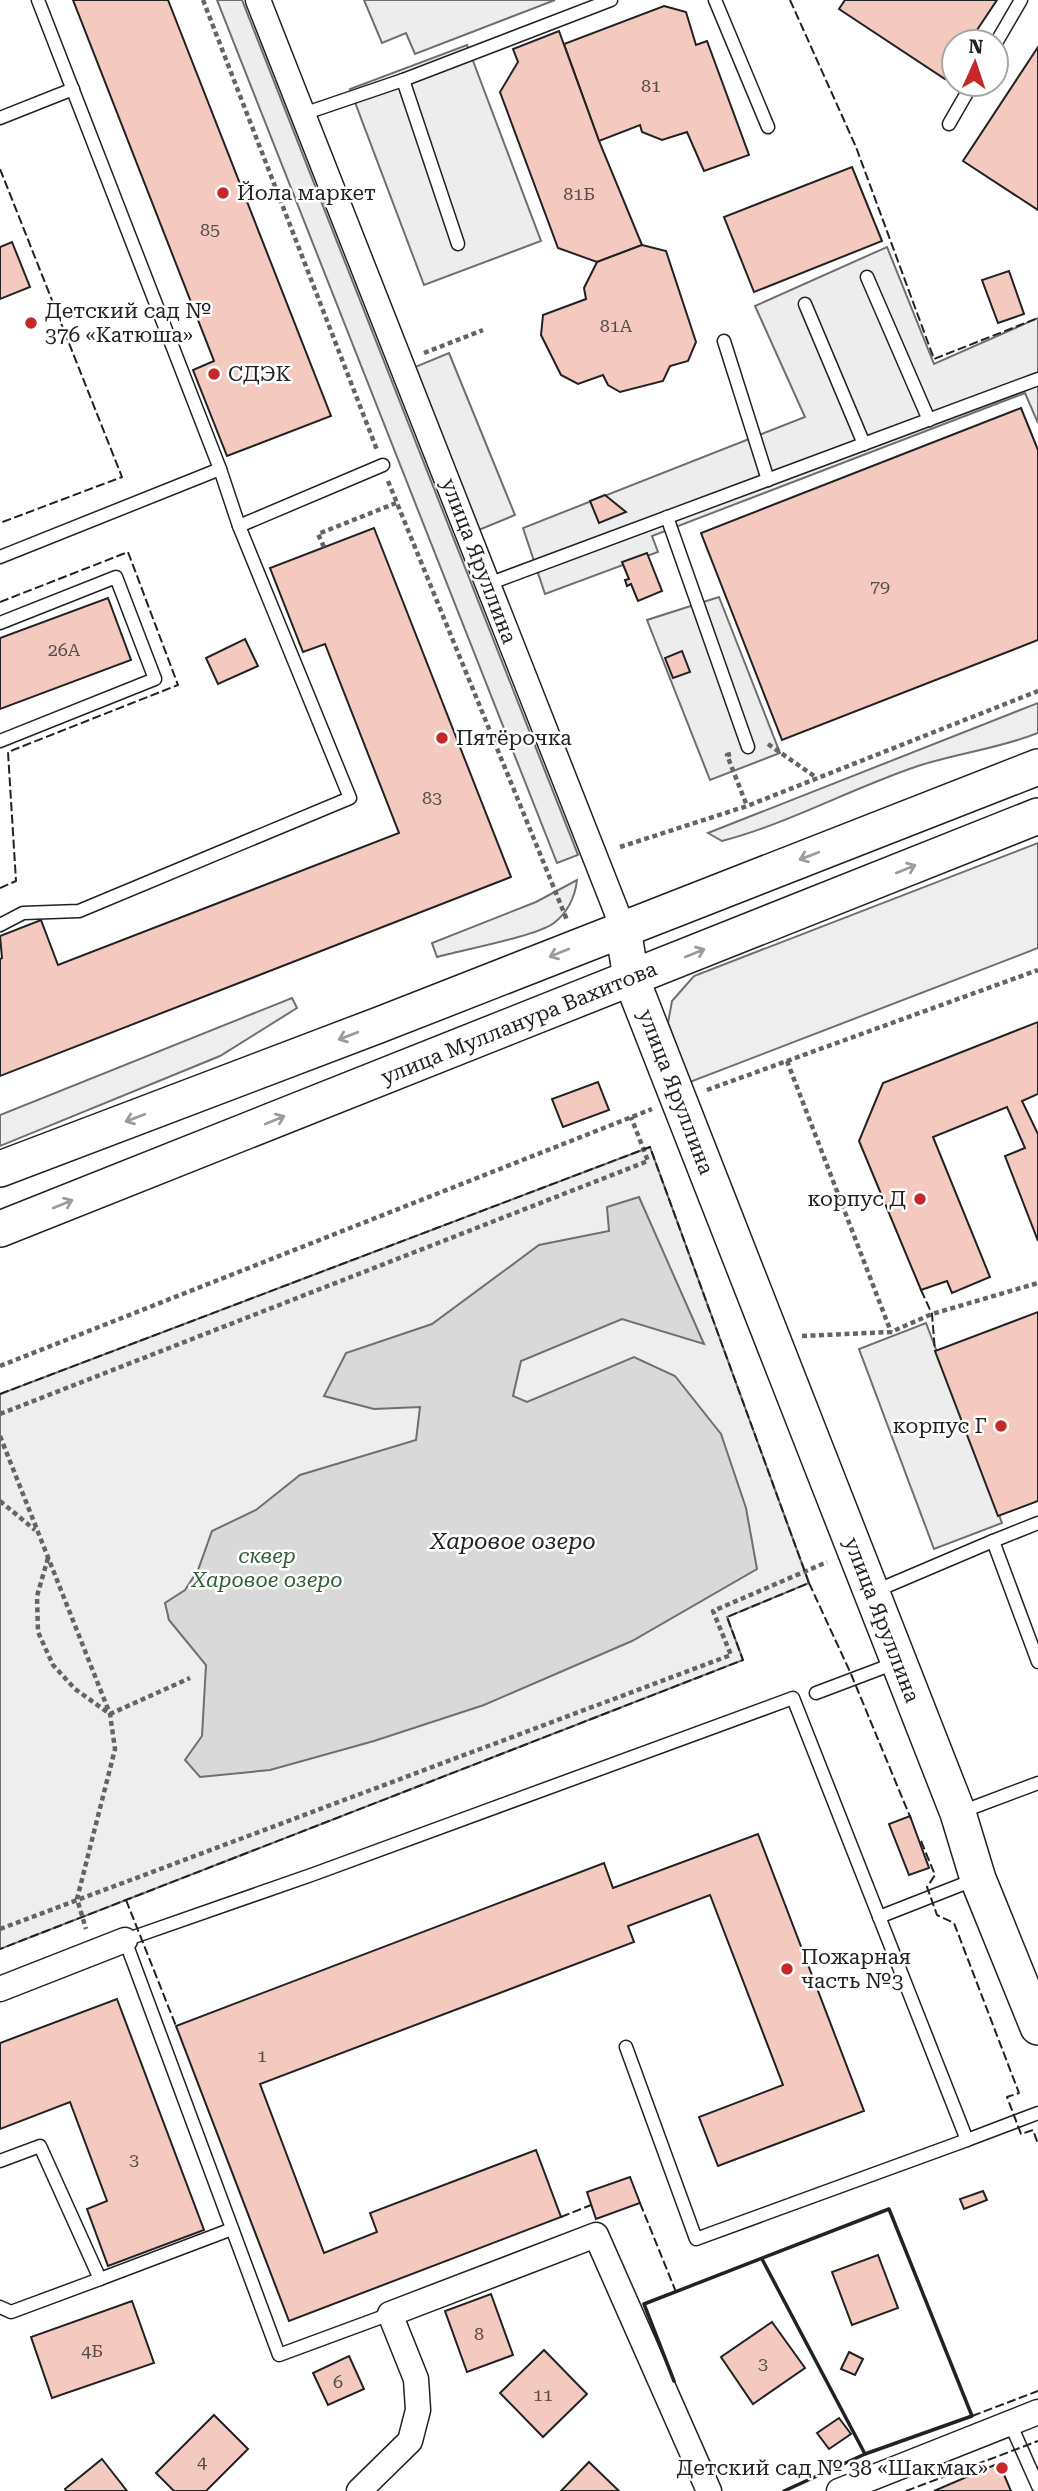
<svg xmlns="http://www.w3.org/2000/svg" width="1038" height="2491" font-family="'Roboto Serif',serif">
<rect width="100%" height="100%" fill="#fff"/>
<!-- green -->
<g fill="#eee" stroke="#6f6f6f" stroke-width="2">
<path d="M1038 703V733C997 749 958 753 918 766 852 788 790 823 722 841L708 833Z"/>
<polygon points="1038,843 1038,948 690,1082 668,1023 672,1001 694,976"/>
<path d="M577 880C575 897 568 912 554 923 537 936 462 950 437 957L432 943 536 902Z"/>
<polygon points="292,998 297,1008 220,1056 0,1146 0,1115"/>
<polygon points="650,1147 809,1583 727,1617 743,1660 0,1949 0,1394"/>
</g>
<!-- parking -->
<g fill="#ededed" stroke="#6f6f6f" stroke-width="2">
<polygon points="217,0 242,0 578,855 557,863"/>
<polygon points="364,0 555,0 415,54 406,33 382,43"/>
<polygon points="467,45 541,241 424,285 350,89"/>
<polygon points="887,247 934,364 1038,318 1038,423 1025,393 652,536 658,552 545,594 523,528 805,417 755,306"/>
<polygon points="449,353 515,515 469,534 403,372"/>
<polygon points="719,597 780,753 710,780 647,620"/>
<polygon points="926,1323 1002,1523 934,1549 859,1349"/>
</g>
<!-- water -->
<polygon fill="#d9d9d9" stroke="#6f6f6f" stroke-width="2" points="639,1197 704,1344 622,1319 521,1361 513,1396 527,1402 634,1357 675,1376 721,1434 746,1508 757,1569 632,1641 484,1705 374,1741 270,1770 200,1777 185,1760 202,1736 206,1665 169,1620 165,1603 185,1590 198,1570 212,1531 256,1510 300,1475 416,1440 420,1407 374,1409 324,1396 346,1353 432,1324 539,1245 609,1231 607,1207"/>
<!-- building -->
<g fill="#f3c9c0" stroke="#222" stroke-width="2">
<polygon points="73,0 168,0 331,416 227,456 193,370 214,361"/>
<polygon points="845,0 997,0 969,42 954,42 954,65 945,79 839,9"/>
<polygon points="664,6 686,12 696,45 707,41 749,155 704,171 687,132 662,140 642,132 640,125 599,141 564,44"/>
<polygon points="559,31 599,141 642,245 597,262 558,248 500,92 518,62 513,49"/>
<polygon points="1038,47 1038,210 963,161"/>
<polygon points="852,167 882,241 754,292 724,217"/>
<polygon points="12,242 30,287 0,299 0,247"/>
<polygon points="642,245 666,251 696,342 688,361 670,366 663,381 620,392 608,385 603,375 578,384 561,375 541,335 543,315 586,299 584,288 597,262"/>
<polygon points="1009,271 1024,314 998,323 982,280"/>
<polygon points="1021,408 1038,450 1038,640 782,740 701,533"/>
<polygon points="605,495 626,512 599,523 590,501"/>
<polygon points="374,528 511,877 0,1076 0,959 2,958 0,936 41,920 58,965 399,833 325,644 303,652 270,568"/>
<polygon points="647,553 662,591 638,601 631,584 627,586 625,580 629,579 622,562"/>
<polygon points="108,598 131,660 0,709 0,638"/>
<polygon points="245,639 258,666 218,684 206,658"/>
<polygon points="682,651 690,672 673,678 665,658"/>
<polygon points="1038,1022 1038,1094 1022,1101 1038,1134 1038,1241 1005,1156 1025,1148 1007,1107 933,1137 990,1277 952,1293 947,1281 921,1290 859,1141 883,1083"/>
<polygon points="598,1082 609,1110 563,1127 552,1099"/>
<polygon points="1038,1312 1038,1501 998,1516 935,1351"/>
<polygon points="910,1816 929,1868 909,1875 889,1824"/>
<polygon points="758,1834 864,2111 718,2166 699,2117 783,2085 710,1895 628,1926 634,1942 260,2084 324,2253 377,2232 370,2213 536,2150 561,2217 289,2321 176,2026 604,1863 613,1888"/>
<polygon points="117,1999 204,2230 108,2266 87,2209 107,2201 70,2102 0,2129 0,2043"/>
<polygon points="630,2177 640,2203 596,2219 587,2192"/>
<polygon points="983,2191 987,2200 964,2209 960,2199"/>
<polygon points="878,2255 898,2308 852,2325 832,2272"/>
<polygon points="491,2294 513,2355 467,2372 445,2311"/>
<polygon points="132,2301 154,2363 52,2398 31,2337"/>
<polygon points="772,2322 805,2368 753,2404 721,2357"/>
<polygon points="544,2350 587,2394 543,2437 500,2393"/>
<polygon points="849,2352 863,2359 855,2375 841,2369"/>
<polygon points="349,2356 364,2389 328,2405 313,2373"/>
<polygon points="214,2415 248,2449 206,2491 174,2491 156,2473"/>
<polygon points="839,2418 851,2434 829,2449 817,2433"/>
<polygon points="102,2459 127,2491 66,2491 65,2489"/>
<polygon points="589,2462 619,2491 561,2491"/>
<polygon points="999,2463 1011,2491 934,2491"/>
</g>
<g fill="none" stroke-linecap="round" stroke-linejoin="round">
<!-- lane casing -->
<g stroke="#222" stroke-width="15">
<g id="lane">
<polyline points="38,0 220,469 239,526 383,465"/>
<polyline points="715,0 768,127"/>
<polyline points="996,43 1021,0"/>
<polyline points="403,80 611,0"/>
<polyline points="303,114 403,80 458,244"/>
<polyline points="0,118 73,89"/>
<polyline points="949,124 972,84"/>
<polyline points="867,277 929,420"/>
<polyline points="805,304 864,444"/>
<polyline points="724,341 768,480"/>
<polyline points="667,517 748,747"/>
<polyline points="0,557 220,469"/>
<polyline points="488,584 1038,379"/>
<polyline points="0,623 116,577 155,679 0,741"/>
<polyline points="0,925 23,913 79,911 350,798 239,526"/>
<polyline points="993,1541 1038,1523"/>
<polyline points="873,1592 993,1541 1038,1662"/>
<polyline points="816,1693 898,1662"/>
<polyline points="961,1812 1038,1783"/>
<polyline points="879,1917 976,1879"/>
<polyline points="967,2140 1038,2113"/>
<polyline points="0,2161 40,2146 100,2279 232,2229"/>
<polyline points="0,2307 11,2312 100,2279"/>
<polyline points="390,2314 279,2355 125,1940 314,1874 793,1698 967,2140 696,2239 626,2047"/>
<polyline points="1010,2423 1038,2486"/>
</g>
</g>
<!-- street casing -->
<g stroke="#222" stroke-width="27">
<g id="street">
<polyline points="258,0 623,928"/>
<polyline points="0,1989 125,1940"/>
<polyline points="359,2491 410,2441 418,2410 416,2379 390,2314 596,2235 709,2491"/>
<polyline points="839,2491 1038,2412"/>
</g>
</g>
<!-- secondary casing -->
<g stroke="#222" stroke-width="38">
<g id="secondary">
<polyline points="623,928 631,978 958,1813 978,1879 1038,2027"/>
<polyline points="0,1169 379,1025 1038,767"/>
<polyline points="0,1229 1038,816"/>
</g>
</g>
<!-- path -->
<g stroke="#646464" stroke-width="4.5" stroke-dasharray="5 3.5" stroke-linecap="butt">
<polyline points="203,0 377,450"/>
<polyline points="424,353 483,330"/>
<polyline points="388,481 567,920"/>
<polyline points="324,547 318,534 396,503"/>
<polyline points="768,744 817,778"/>
<polyline points="731,754 727,755 747,806"/>
<polyline points="620,847 747,806 1038,691"/>
<polyline points="787,1061 891,1332"/>
<polyline points="707,1090 1038,970"/>
<polyline points="802,1336 891,1332 932,1314 1038,1283"/>
<polyline points="0,1366 652,1109"/>
<polyline points="0,1414 648,1161 631,1117"/>
<polyline points="0,1436 110,1714 115,1749 77,1899 86,1929"/>
<polyline points="0,1501 35,1530"/>
<polyline points="48,1558 37,1596 38,1632 53,1665 75,1689 110,1714 190,1678"/>
<polyline points="0,1929 731,1655 713,1611 827,1562"/>
</g>
<!-- lane -->
<use href="#lane" stroke="#fff" stroke-width="12"/>
<!-- street -->
<use href="#street" stroke="#fff" stroke-width="24"/>
<!-- secondary -->
<use href="#secondary" stroke="#fff" stroke-width="35"/>
<!-- fence -->
<g stroke="#222" stroke-width="2" stroke-dasharray="9 3.5" stroke-linecap="butt">
<polyline points="790,0 856,147 934,359 1038,318"/>
<polyline points="0,169 122,477 0,523"/>
<polyline points="0,602 128,552 178,685 8,752 16,881 0,888"/>
<polyline points="921,1290 932,1314 935,1351"/>
<polyline points="0,1394 650,1147 809,1583 727,1617 743,1660 0,1949"/>
<polyline points="809,1583 851,1674 911,1819"/>
<polyline points="921,1841 935,1875 927,1887 937,1915 954,1923 1019,2093 1007,2097 1021,2134 1033,2130 1038,2144"/>
<polyline points="126,1900 176,2026"/>
<polyline points="640,2203 676,2292"/>
<polyline points="561,2217 591,2205"/>
<polyline points="972,2416 1038,2391"/>
<polyline points="906,2491 1038,2441"/>
</g>
<!-- wall -->
<g stroke="#222" stroke-width="3.5">
<polyline points="762,2259 865,2454"/>
<polyline points="674,2381 644,2304 889,2209 972,2416 865,2454 784,2491"/>
</g>
</g>
<!-- one-way arrows -->
<defs><path id="oneway-shaft" d="M-6 0H5M1.5-3L5.5 0L1.5 3" fill="none" stroke-width="1.6" stroke-linecap="round" stroke-linejoin="round" transform="scale(1.75)"/></defs>
<g stroke="#9c9c9c">
<use href="#oneway-shaft" transform="translate(809 856) rotate(159)"/>
<use href="#oneway-shaft" transform="translate(906 869) rotate(-22)"/>
<use href="#oneway-shaft" transform="translate(559 953) rotate(158)"/>
<use href="#oneway-shaft" transform="translate(695 953) rotate(-22)"/>
<use href="#oneway-shaft" transform="translate(348 1036) rotate(159)"/>
<use href="#oneway-shaft" transform="translate(135 1118) rotate(159)"/>
<use href="#oneway-shaft" transform="translate(275 1120) rotate(-22)"/>
<use href="#oneway-shaft" transform="translate(63 1204) rotate(-22)"/>
</g>
<!-- markers -->
<g fill="#c62828" stroke="#fff" stroke-width="2.5">
<circle cx="223" cy="193" r="7"/>
<circle cx="31" cy="323" r="7"/>
<circle cx="214" cy="374" r="7"/>
<circle cx="442" cy="738" r="7"/>
<circle cx="920" cy="1199" r="7"/>
<circle cx="1001" cy="1426" r="7"/>
<circle cx="787" cy="1969" r="7"/>
<circle cx="1002" cy="2468" r="7"/>
</g>
<g text-anchor="middle" dominant-baseline="central" stroke-width="5" stroke-linejoin="round" paint-order="stroke">
<!-- number labels -->
<g font-size="18" fill="#564c4a">
<text x="651" y="85">81</text>
<text x="579" y="193">81Б</text>
<text x="210" y="229">85</text>
<text x="616" y="325">81А</text>
<text x="880" y="586">79</text>
<text x="64" y="649">26А</text>
<text x="432" y="797">83</text>
<text x="262" y="2055">1</text>
<text x="134" y="2159">3</text>
<text x="479" y="2333">8</text>
<text x="92" y="2350">4Б</text>
<text x="763" y="2363">3</text>
<text x="338" y="2381">6</text>
<text x="543" y="2394">11</text>
<text x="202" y="2461">4</text>
</g>
<!-- poi labels -->
<g font-size="21" fill="#222" stroke="#fff" text-anchor="start">
<text x="237" y="193">Йола маркет</text>
<text x="45" y="311">Детский сад №<tspan x="45" dy="24">376 «Катюша»</tspan></text>
<text x="228" y="374">СДЭК</text>
<text x="456" y="738">Пятёрочка</text>
<text x="906" y="1199" text-anchor="end">корпус Д</text>
<text x="987" y="1426" text-anchor="end">корпус Г</text>
<text x="801" y="1957">Пожарная<tspan x="801" dy="24">часть №3</tspan></text>
<text x="988" y="2468" text-anchor="end">Детский сад № 38 «Шакмак»</text>
</g>
<!-- street labels -->
<g font-size="21" fill="#222" stroke="#fff">
<text transform="translate(479 561) rotate(69)">улица Яруллина</text>
<text transform="translate(519 1023) rotate(-22)">улица Мулланура Вахитова</text>
<text transform="translate(676 1092) rotate(69)">улица Яруллина</text>
<text transform="translate(882 1620) rotate(69)">улица Яруллина</text>
</g>
<!-- park labels -->
<g font-size="21" font-style="italic" fill="#2f5e38" stroke="#fff">
<text x="267" y="1556">сквер<tspan x="267" dy="24">Харовое озеро</tspan></text>
</g>
<!-- water labels -->
<g font-size="23" font-style="italic" fill="#222" stroke="#fff">
<text x="513" y="1541">Харовое озеро</text>
</g>
</g>
<!-- north arrow -->
<g transform="translate(975 63) rotate(3)"><circle r="33" fill="#ffffff" stroke="#a7a7a7" stroke-width="2"/>
<path d="M0-5L12 26L0 18L-12 26Z" fill="#c62828"/>
<text y="-10" font-size="19" font-weight="bold" text-anchor="middle" fill="#222222">N</text>
</g>
</svg>
